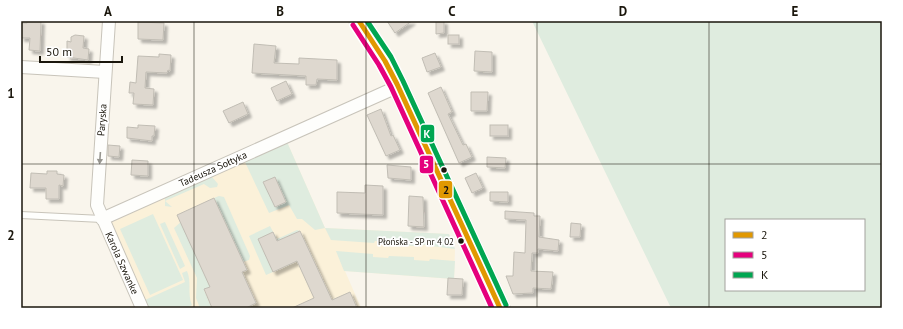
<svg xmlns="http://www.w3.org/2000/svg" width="903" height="329" font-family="'PT Sans',sans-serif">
<defs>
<filter id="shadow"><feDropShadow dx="3.5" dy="3.5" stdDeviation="1" flood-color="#0004"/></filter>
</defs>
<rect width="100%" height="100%" fill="#f9f5ec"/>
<!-- built -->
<polygon fill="#fbf1d9" points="287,142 325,228 449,234 455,250 454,279 345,271 361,308 149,308 110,223"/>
<!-- green -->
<g fill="#dfecdf" fill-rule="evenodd">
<path d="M532 21H882V308H671ZM726 220H864V290H726Z"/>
<polygon points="287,142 325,228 449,234 455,249 416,244 415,246 390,245 390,242 375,241 374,243 331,240 325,228 315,230 302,219 297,219 289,205 269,213 245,162"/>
<polygon points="212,177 218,184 217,187 210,188 204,184 165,201 172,207 165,206 165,198"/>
<polygon points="219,196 224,197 250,256 249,260 243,262 214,198"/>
<polygon points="153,214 183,280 150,295 120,229"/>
<polygon points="165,222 185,266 180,269 160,224"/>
<polygon points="181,222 210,287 204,290 211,307 200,308 196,298 197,278 174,228"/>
<polygon points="270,226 277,239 297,230 300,231 287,237 291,248 282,253 273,232 258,239 273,272 266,275 249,236"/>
<polygon points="336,251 373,254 373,257 388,258 389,256 414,257 414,260 429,261 430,259 455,261 454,279 344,271"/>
<path d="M187 271C192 282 187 294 192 305L187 308H149L145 300 185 282 182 273Z"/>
</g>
<!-- building -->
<g fill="#ded8cf" stroke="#c1bdb4" filter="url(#shadow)">
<polygon points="27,21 41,21 40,51 29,50 30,38 21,38 21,23 27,23"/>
<polygon points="387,21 412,21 395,33"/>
<polygon points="436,21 444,21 444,33 436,34"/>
<polygon points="138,22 164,23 163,40 138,39"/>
<polygon points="75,35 84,36 83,48 89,49 88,60 67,57 67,41 71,42 71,37"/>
<rect x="448" y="35" width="11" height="9"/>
<polygon points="254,44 276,46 274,63 299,64 299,58 337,60 337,80 317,79 316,85 306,85 306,76 252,73"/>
<polygon points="475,51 492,52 492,72 474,71"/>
<polygon points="435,53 441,67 427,72 422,58"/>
<polygon points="159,54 171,55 170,71 168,70 167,73 146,72 145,88 154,89 153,105 133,104 134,93 129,93 130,82 136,83 138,56 159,57"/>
<polygon points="286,81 292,94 277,101 271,88"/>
<polygon points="441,87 452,112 448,114 463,145 466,144 472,157 459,163 428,93"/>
<polygon points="471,92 488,92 487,111 471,111"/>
<polygon points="243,102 248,114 229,123 223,111"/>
<polygon points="381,109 391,136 393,135 400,150 386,156 367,115"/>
<polygon points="138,125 155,126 154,136 152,136 152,141 127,138 127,127 138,128"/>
<rect x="490" y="125" width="18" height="11"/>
<polygon points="108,145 120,146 119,157 108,156"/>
<polygon points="487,157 506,158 505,168 487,167"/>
<polygon points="132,160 148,161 148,176 131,175"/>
<polygon points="387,165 411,167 411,180 388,178"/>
<polygon points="47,171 57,171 57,174 64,175 63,186 59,185 59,199 46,199 46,188 30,188 31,173 47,174"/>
<polygon points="476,173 483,188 472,193 465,178"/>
<polygon points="275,177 286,202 275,207 263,182"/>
<polygon points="365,185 383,186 383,215 337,213 337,192 365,193"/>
<polygon points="490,192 508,192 508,202 490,201"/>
<polygon points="409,196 423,197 424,227 408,226"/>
<polygon points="214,198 247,270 242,272 256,303 246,308 212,308 204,289 210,287 177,215"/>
<polygon points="505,211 534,213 534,216 540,216 539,237 559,240 558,251 538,249 538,253 532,253 531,271 553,272 551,289 533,288 533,293 513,294 506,276 513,276 514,252 525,253 526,220 505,219"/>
<polygon points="571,223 581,224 580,237 570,237"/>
<polygon points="300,231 332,300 350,292 357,308 292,308 314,298 297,261 273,272 258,239 273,232 277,241"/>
<polygon points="448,278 463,279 462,295 447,295"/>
</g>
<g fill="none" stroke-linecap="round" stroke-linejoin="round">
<!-- service casing -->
<g stroke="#c8c4ba" stroke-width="8">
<polyline id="service" points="21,215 102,219"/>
</g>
<!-- minor casing -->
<g stroke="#c8c4ba" stroke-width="14">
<g id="minor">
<polyline points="109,21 97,205 142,308"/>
<polyline points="21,67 105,72"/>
<polyline points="102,219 388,91 397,84"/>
</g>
</g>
<!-- primary casing -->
<g stroke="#c8c4ba" stroke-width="21">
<polyline id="primary" points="359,21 385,61 397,84 500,308"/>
</g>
<!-- service -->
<use href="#service" stroke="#fefefc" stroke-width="6"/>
<!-- minor -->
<use href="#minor" stroke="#fefefc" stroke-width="12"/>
<!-- primary -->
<use href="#primary" stroke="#fefefc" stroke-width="19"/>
<!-- bus-1 casing -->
<g stroke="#fff" stroke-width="8">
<polyline id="bus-1" points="359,21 385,61 397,84 500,308"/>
</g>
<!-- bus-2 casing -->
<g stroke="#fff" stroke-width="8">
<polyline id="bus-2" points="353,25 379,65 391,87 492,308"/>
</g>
<!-- bus-3 casing -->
<g stroke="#fff" stroke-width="8">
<polyline id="bus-3" points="367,21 391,57 403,81 506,305"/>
</g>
<!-- bus-1 -->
<use href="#bus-1" stroke="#e19801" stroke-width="5"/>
<!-- bus-2 -->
<use href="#bus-2" stroke="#e5007d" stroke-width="5"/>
<!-- bus-3 -->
<use href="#bus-3" stroke="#00a651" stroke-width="5"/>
</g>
<!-- one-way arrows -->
<defs><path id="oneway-solid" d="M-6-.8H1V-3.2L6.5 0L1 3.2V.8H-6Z"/></defs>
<use fill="#979690" href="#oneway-solid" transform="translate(100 158) rotate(94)"/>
<!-- grid -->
<path fill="none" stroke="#1a160c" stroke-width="1" stroke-opacity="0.55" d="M194 21V308M366 21V308M537 21V308M709 21V308M21 164H882"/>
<!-- markers -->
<g fill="#1a160c" stroke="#fff" stroke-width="1.5">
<circle cx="444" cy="170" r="3.5"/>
<circle cx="461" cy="241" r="3.5"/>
</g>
<g text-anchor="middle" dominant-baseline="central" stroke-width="3.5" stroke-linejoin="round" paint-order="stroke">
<!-- bus labels -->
<g font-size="9" fill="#1a160c" stroke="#fff" text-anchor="end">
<text x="454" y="241">Płońska - SP nr 4 02</text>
</g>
<!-- street labels -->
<g font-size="10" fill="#1a160c" stroke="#fff">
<text transform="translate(102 120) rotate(-86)">Paryska</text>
<text transform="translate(213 169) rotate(-24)">Tadeusza Sołtyka</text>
<text transform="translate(122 263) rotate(66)">Karola Szwanke</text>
</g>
</g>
<g stroke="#fff" stroke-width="1.5">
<rect x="420" y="124" width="15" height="19" rx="4" fill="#00a651"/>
<rect x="419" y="155" width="15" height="19" rx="4" fill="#e5007d"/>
<rect x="438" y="180" width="15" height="19" rx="4" fill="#e19801"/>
</g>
<g font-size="11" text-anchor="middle" font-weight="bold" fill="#fff">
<text x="427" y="138">K</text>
<text x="426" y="168">5</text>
</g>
<g font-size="11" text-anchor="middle" font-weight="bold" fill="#111">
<text x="446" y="194">2</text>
</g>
<!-- border -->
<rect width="903" height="329" fill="none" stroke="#ffffff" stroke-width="44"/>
<!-- legend -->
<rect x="725" y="219" width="140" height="72" fill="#ffffff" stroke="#a3a29e"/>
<rect x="733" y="232" width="20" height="6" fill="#e19801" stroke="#a3a29e"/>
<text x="761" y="239" font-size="12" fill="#1a160c">2</text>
<rect x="733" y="252" width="20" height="6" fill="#e5007d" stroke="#a3a29e"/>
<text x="761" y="259" font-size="12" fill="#1a160c">5</text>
<rect x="733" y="272" width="20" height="6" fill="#00a651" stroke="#a3a29e"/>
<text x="761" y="279" font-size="12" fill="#1a160c">K</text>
<!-- scale -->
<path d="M40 56v6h82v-6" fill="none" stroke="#1a160c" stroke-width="2"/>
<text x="46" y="56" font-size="12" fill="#1a160c" stroke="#ffffff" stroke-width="3" paint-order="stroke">50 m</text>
<rect x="22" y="22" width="859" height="285" fill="none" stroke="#1a160c" stroke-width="1.5"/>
<g font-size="13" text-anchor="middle" font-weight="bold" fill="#1a160c">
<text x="108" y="16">A</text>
<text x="280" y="16">B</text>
<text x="452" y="16">C</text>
<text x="623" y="16">D</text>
<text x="795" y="16">E</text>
<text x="11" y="98">1</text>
<text x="11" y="240">2</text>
</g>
</svg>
